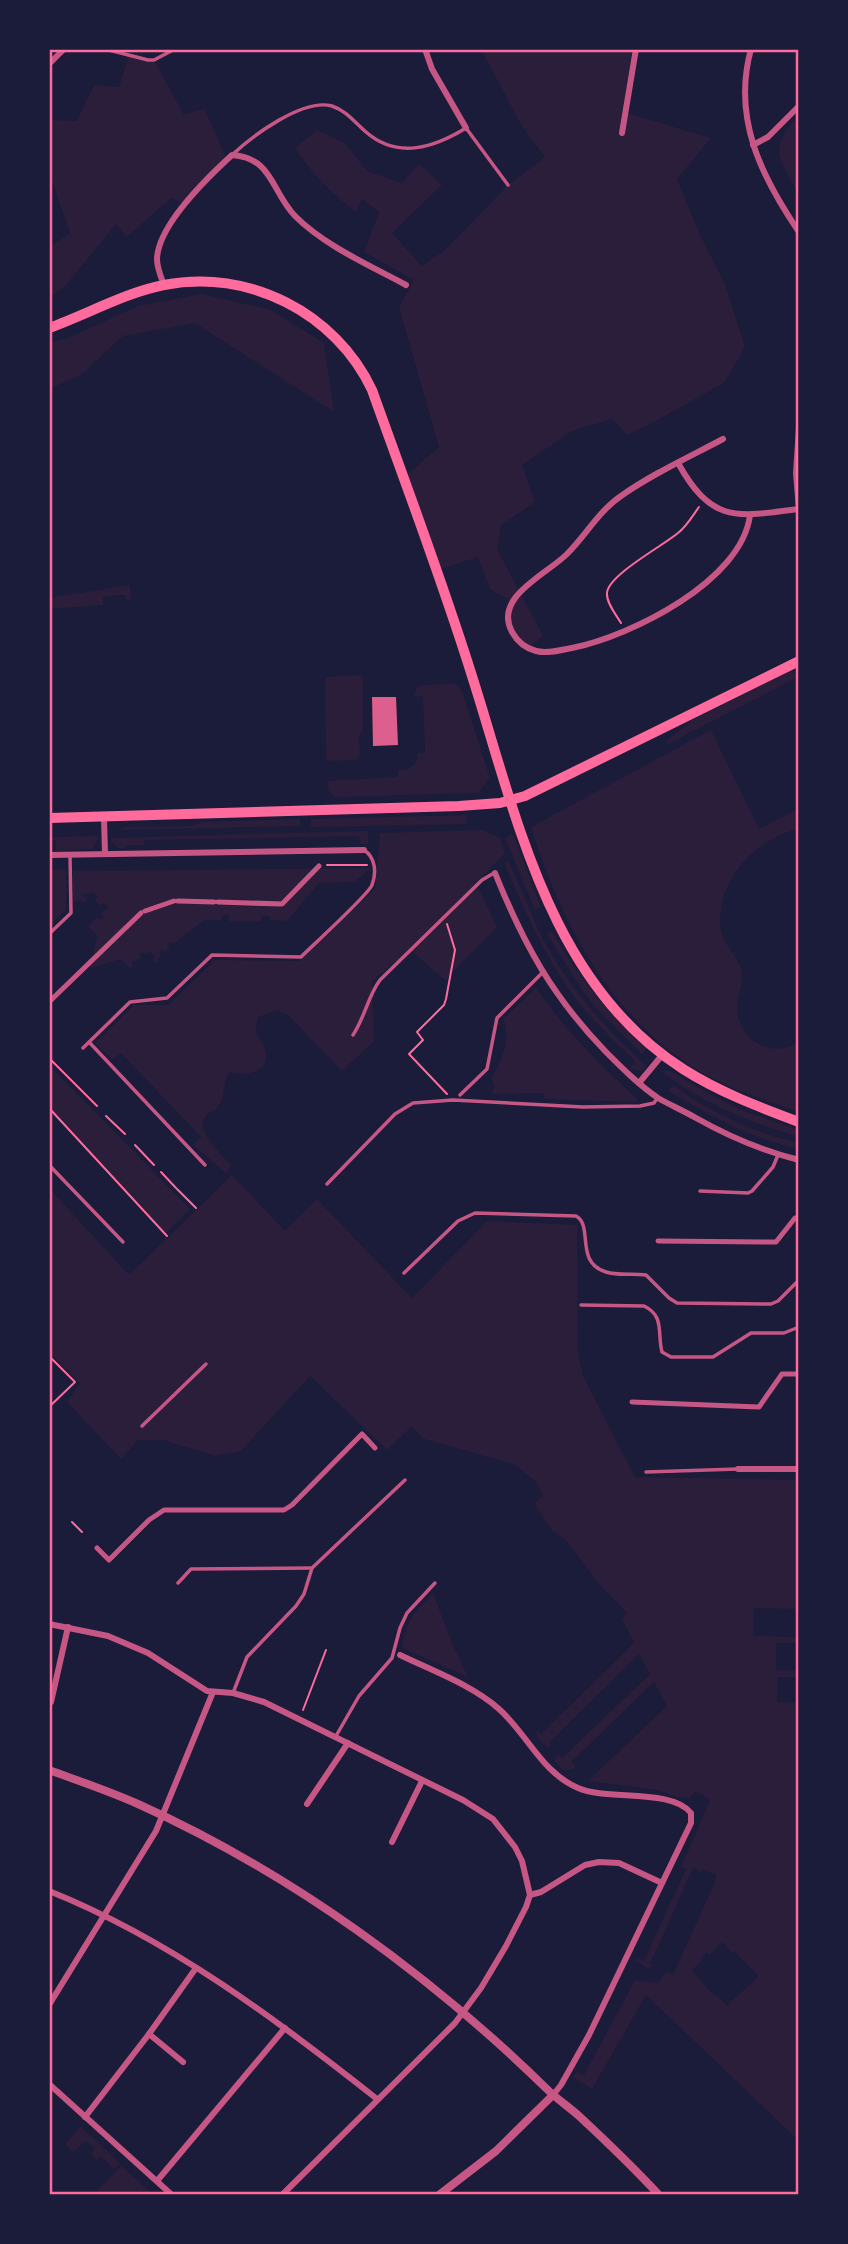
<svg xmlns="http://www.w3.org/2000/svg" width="848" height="2244" font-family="'Alegreya Sans',sans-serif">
<rect width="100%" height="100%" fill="#1b1b3a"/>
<!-- green -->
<g fill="#2a1e3b" fill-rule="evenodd">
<path d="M481 49H636L626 113 711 138 677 179 700 235 725 284 745 347 724 383 652 423 627 435 612 419 572 431 522 465 535 502 501 525 497 549 543 636 528 648 509 627 511 601 490 589 478 557 437 570 403 478 439 447 399 307 414 280 364 252 379 212 362 199 356 212C332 194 312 174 295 148L317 130 345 143 367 171 402 183 419 164 442 185 392 233 422 266 445 250 508 185 545 157 521 125Z"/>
<polygon points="129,55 154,60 184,115 204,108 225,155 213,173 186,204 171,198 127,237 116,224 65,286 49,298 49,248 70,233 49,171 49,120 77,121 94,85 119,87"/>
<path d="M799 115V194C779 159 767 149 799 115Z"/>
<polygon points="201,294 269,309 324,343 334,412 195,323 123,336 82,374 49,389 49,343 68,338 138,306"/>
<polygon points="130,585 131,599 126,600 125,595 103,596 103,605 49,609 49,598"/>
<polygon points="793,670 796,678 668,744 667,741 690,721"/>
<polygon points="363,675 363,730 359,735 360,755 356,760 326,761 325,677"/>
<path d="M455 684 462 691 490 778 478 793 336 797C329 793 327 789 327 781L398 777V770H407L416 763 418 753 425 752 423 696H414L418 686 422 685Z"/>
<path d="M711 730 759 829 799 808V829C755 838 714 883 721 930 724 947 740 958 742 973 744 984 736 997 737 1010 739 1041 774 1060 799 1041V1112C771 1102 741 1093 714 1079 616 1029 562 927 531 827Z"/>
<polygon points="467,815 466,824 311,827 311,819"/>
<polygon points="300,819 300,826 115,830 126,827 189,826 203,822"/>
<path d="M484 830 500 838 505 853 476 883 497 927 445 980 410 950 372 981 374 1041 342 1071 288 1015 278 1010 258 1017C258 1018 256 1027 256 1029 256 1035 260 1039 263 1044 274 1071 251 1077 230 1072 222 1081 226 1093 220 1104 217 1110 207 1112 204 1119 197 1132 223 1157 232 1165L226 1173 193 1145 201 1137 121 1053 112 1060 95 1043 134 1005H168L215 960 300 961 375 889 380 833Z"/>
<polygon points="368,831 368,844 360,844 359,836 145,840 144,845 129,845 125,848 118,848 111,842 111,838"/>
<polygon points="513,834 541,907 535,910 505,838"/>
<polygon points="99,836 93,849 56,851 56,840 49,840 49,837"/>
<path d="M508 861C521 886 530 913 543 939 569 988 604 1026 644 1064L647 1067 643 1071 629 1069 636 1062C611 1038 585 1014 566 985 540 947 523 905 504 863Z"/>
<polygon points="371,868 354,882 319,883 287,921 270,920 270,916 261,916 261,921 229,921 229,915 223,915 222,920 205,920 173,944 170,941 167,944 170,947 165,952 162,949 159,952 161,955 156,963 153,960 155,956 150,951 146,954 143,952 139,955 142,958 131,962 133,965 130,968 121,959 91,968 97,935 88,926 97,917 100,920 104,917 101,914 108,907 104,903 100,906 95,900 98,897 93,892 89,895 87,893 83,895 87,900 83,903 79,900 73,903 73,871"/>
<polygon points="66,869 66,910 49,926 49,870"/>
<path d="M552 932C579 976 607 1014 646 1048L642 1054 599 1011 584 993 547 934Z"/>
<path d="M536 988C566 1030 599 1065 638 1099L636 1102 544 1099 543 1093 491 1094 495 1086 491 1079C501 1062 512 1039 503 1019Z"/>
<polygon points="49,1065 190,1209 166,1233 49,1109"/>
<path d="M660 1071H671L715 1097 746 1112 799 1130V1137C749 1123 702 1102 660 1071Z"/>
<path d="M673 1085C709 1112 755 1133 799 1143V1149C751 1139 710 1115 668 1091Z"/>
<path d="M232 1175 285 1231 317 1199 412 1298 487 1221 577 1225 578 1352 583 1376 635 1477 799 1480V1609L754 1608 753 1636 799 1637V1643H776V1670L799 1671V1677H778L777 1702 799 1703V2141L646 1995 592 2089 573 2077 577 2072 584 2075 635 1980 658 1983 666 1972 673 1975 716 1879V1875L703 1869 701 1872 693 1868 650 1964 653 1966 648 1968 636 1961V1958L644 1961 686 1869 681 1867 710 1800 696 1791 690 1798 678 1797 657 1790 588 1781 667 1706 654 1682 571 1762 576 1767 571 1770H563L554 1761 558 1754 562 1758 650 1674 639 1654 549 1743 551 1746 548 1748 537 1737 536 1730 541 1734 634 1643 622 1619 627 1613 598 1583 567 1541 552 1530 534 1504 543 1495 537 1483 514 1464 424 1439 411 1427 387 1450 310 1376 241 1451 215 1456 164 1440H138L121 1459 67 1402 80 1383 49 1352V1188L129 1275ZM723 1942 731 1953 734 1951 759 1976 727 2005 707 1988 692 1970 702 1960 700 1958 706 1952 709 1955Z"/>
<path d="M433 1593 452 1643 468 1677 402 1648C405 1621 415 1612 433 1593Z"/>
<polygon points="81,2127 120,2163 114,2169 101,2156 97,2160 91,2154 95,2149 86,2141 73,2152 65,2144"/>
<polygon points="121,2166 154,2195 93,2195"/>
</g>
<!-- building -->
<polygon fill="#dd5f8e" points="372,697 396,697 398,745 373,746"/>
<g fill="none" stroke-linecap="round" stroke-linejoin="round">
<!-- path -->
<g stroke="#ff6b9d" stroke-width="2">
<path d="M621 623C617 616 606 603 607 593 608 575 664 545 678 533 687 526 693 515 699 507"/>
<polyline points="327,865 367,865"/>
<polyline points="447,924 455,950 446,999 444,1005 417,1032 423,1040 409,1054 447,1094"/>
<polyline points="49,1058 97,1106"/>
<polyline points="49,1108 167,1236"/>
<polyline points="106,1116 125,1134"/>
<polyline points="135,1145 154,1165"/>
<polyline points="161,1172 176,1188"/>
<polyline points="177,1189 196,1208"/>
<polyline points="49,1356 75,1382 49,1407"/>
<polyline points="72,1522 82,1532"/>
<polyline points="303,1710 326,1650"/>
</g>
<!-- service -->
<g stroke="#c65784" stroke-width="3.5">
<polyline points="105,49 148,60 154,60 175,49"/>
<path d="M232 155C252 136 303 98 332 106 347 111 355 123 366 132 398 160 435 147 466 128L508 185"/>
<polyline points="49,934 71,913 70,855"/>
<path d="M353 1035C365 1017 368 996 380 980L482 880 494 873"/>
<polyline points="89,1042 205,1165"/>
<path d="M83 1048 130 1002 167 998 212 955 301 957C312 946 369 894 372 885 377 872 375 857 364 850"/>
<polyline points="460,1095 487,1069 497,1018 542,973"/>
<polyline points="49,1165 123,1242"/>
<polyline points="327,1184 395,1114 413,1103 453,1100 583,1107 640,1106 654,1103 658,1097"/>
<polyline points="700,1191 748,1193 752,1191 773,1167 778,1155"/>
<path d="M404 1273 458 1221 475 1213 576 1216C594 1226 574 1262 606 1272 618 1276 634 1273 646 1275L669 1298 677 1303 771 1304 778 1301 799 1280"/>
<path d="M581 1305 644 1306C665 1316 657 1333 662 1352L671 1357H713L751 1333H784L799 1327"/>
<polyline points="142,1426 206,1364"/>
<polyline points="646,1472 738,1469"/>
<polyline points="178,1583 191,1569 312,1568"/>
<polyline points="233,1693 247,1657 296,1606 304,1594 312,1568 405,1480"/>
<polyline points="336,1736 359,1696 392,1658 400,1628 407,1613 435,1583"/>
</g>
<!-- pedestrian -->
<g stroke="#c65784" stroke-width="5">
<polyline points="178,901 214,902"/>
<polyline points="218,902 282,904 319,866"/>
<polyline points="145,911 174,901"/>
<polyline points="49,1002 141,913"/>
<polyline points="658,1241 776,1242 795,1218 799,1218"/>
<polyline points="632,1402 759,1407 782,1374 799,1374"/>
<polyline points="97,1548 109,1560 149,1520 164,1510 284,1510 292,1505 362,1434 375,1448"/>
</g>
<!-- minor -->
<g stroke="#c65784" stroke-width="6">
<polyline points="425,49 432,69 466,128"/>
<path d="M751 49C732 118 761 176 799 232"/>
<polyline points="49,64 64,49"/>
<polyline points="622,133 636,49"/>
<polyline points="753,145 768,137 799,106"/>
<path d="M164 285C161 277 157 268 157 259 158 225 208 177 232 155 273 158 271 191 295 216 325 246 369 265 406 285"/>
<polyline points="799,427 796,473 799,510"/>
<path d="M723 439C689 457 652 474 621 496 599 511 586 535 567 554 546 575 493 597 512 632 517 641 525 648 536 651 548 654 561 650 572 648 631 636 742 581 750 515"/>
<path d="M678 463C712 524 736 517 799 509"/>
<polyline points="104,817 105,854"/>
<polyline points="49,855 364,850"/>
<path d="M495 873C524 945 552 996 606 1052 623 1069 639 1085 658 1098 670 1105 684 1111 696 1118 728 1136 763 1151 799 1160"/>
<polyline points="639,1083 663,1054"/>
<polyline points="738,1469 799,1469"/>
<polyline points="49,1624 108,1636 148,1653 207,1691 233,1693 264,1702 463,1800 493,1819 515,1847 522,1861 530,1895 526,1907 506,1946 481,1988 455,2023 282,2195"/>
<path d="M400 1655C433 1671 472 1685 499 1709 528 1735 541 1772 578 1788 607 1801 671 1788 691 1813V1823L589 2035 561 2085 553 2095"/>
<polyline points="51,1702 68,1627"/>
<polyline points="307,1804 348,1743"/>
<polyline points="392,1842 422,1781"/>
<path d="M49 1891C169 1939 276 2019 377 2099"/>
<polyline points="530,1895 541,1892 585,1865 599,1862 619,1863 662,1883"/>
<polyline points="49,2005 156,1831 213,1692"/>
<polyline points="149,2034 183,2062"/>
<polyline points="49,2084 172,2195"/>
<polyline points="85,2117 149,2034 196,1968"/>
<polyline points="157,2181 285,2028"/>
</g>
<!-- tertiary -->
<g stroke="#c65784" stroke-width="8">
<path d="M49 1770C79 1781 109 1791 138 1804 291 1873 432 1976 551 2093 560 2101 570 2108 579 2116 607 2142 633 2167 659 2195"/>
<polyline points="439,2195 496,2151 553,2095"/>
</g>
<!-- secondary -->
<g stroke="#ff6b9d" stroke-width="10">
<path d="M49 328C88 314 124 293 164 285 248 268 336 313 372 390 406 485 442 580 472 676 517 817 549 983 683 1069 719 1092 759 1107 799 1122"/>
<polyline points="49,818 459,806 500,803 525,796 799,661"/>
</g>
</g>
<!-- border -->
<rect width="848" height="2244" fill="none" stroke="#1b1b3a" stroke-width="102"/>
<rect x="51" y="51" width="746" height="2142" fill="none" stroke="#ff6b9d" stroke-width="2.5"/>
</svg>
